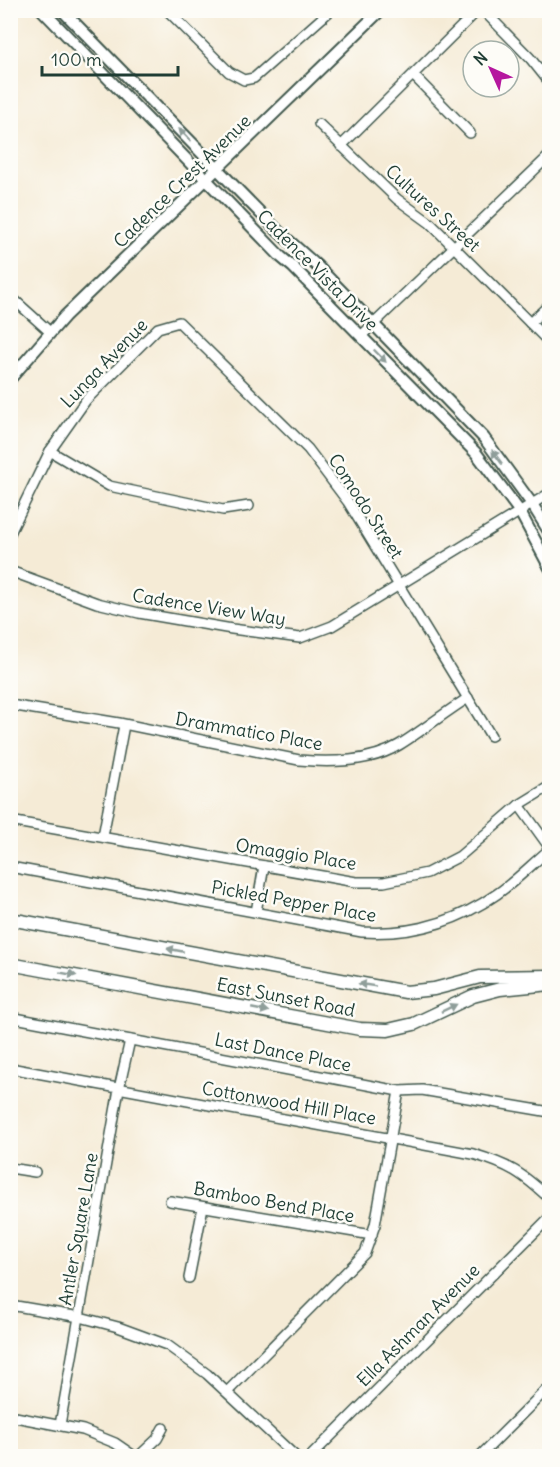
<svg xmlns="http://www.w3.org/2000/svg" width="560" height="1467" font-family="Delius,sans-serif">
<rect width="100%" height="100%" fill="#fdfcf7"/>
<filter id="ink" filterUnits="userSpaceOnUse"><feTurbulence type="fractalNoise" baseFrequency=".0167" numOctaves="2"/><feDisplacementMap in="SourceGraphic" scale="12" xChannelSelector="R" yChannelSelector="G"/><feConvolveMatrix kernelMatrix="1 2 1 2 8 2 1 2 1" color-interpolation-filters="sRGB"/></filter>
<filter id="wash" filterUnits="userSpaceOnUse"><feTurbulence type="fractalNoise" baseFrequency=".008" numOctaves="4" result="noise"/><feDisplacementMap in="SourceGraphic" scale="24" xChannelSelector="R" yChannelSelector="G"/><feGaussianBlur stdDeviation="1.35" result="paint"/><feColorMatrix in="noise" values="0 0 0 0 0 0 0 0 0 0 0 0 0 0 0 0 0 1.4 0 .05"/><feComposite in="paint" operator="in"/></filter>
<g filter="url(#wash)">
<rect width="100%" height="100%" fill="#f5ebd6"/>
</g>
<g filter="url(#ink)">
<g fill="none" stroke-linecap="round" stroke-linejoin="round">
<!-- minor casing -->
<g stroke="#3f574c" stroke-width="12">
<g id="minor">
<polyline points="167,10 229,72 244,80 254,78 331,10"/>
<polyline points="483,10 530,58 550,83"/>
<polyline points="413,75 470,133"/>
<polyline points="319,124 397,199 430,223 550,343"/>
<polyline points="341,146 478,10"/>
<polyline points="10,296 50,332"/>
<polyline points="530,323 550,304"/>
<polyline points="361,336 550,155"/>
<polyline points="50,451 109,486 223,510 249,506"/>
<polyline points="10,533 50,451 86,400 158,328 179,322 308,449 348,502 491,736"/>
<polyline points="10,571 97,603 139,613 232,629 300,638 332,626 550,493"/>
<path d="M10 705 119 723 299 760C330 763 371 762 399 745 422 731 444 713 468 698"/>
<polyline points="519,805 550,848"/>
<polyline points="10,821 356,882 384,882 427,873 460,856 519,805 550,786"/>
<polyline points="103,836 124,725"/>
<path d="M10 867 362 932C411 935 457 922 497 894 516 881 532 864 550 849"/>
<polyline points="256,912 264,866"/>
<polyline points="10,1017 399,1091 422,1090 550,1112"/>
<path d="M10 1068 473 1154C510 1165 522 1173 550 1199"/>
<polyline points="10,1168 35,1172"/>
<polyline points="170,1201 372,1235"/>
<polyline points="189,1278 203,1207"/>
<polyline points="10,1305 80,1317 118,1327 167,1345 207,1374 295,1456"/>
<polyline points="227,1392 365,1253 375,1225 399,1091"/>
<polyline points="10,1416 83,1430 115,1443 134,1456"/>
<polyline points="60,1425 119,1089 130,1040"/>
<polyline points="139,1456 157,1439 163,1428"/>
<polyline points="311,1456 550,1217"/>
<polyline points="480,1456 550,1386"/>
</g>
</g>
<!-- tertiary casing -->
<g stroke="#3f574c" stroke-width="14">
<g id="tertiary">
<polyline points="42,10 281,257 293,267 476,453 520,512 550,568"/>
<polyline points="62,10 279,232 316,265 484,438 532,504 550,533"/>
<polyline points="10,379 65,316 381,10"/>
</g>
</g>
<!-- secondary casing -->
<g stroke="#3f574c" stroke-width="15">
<g id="secondary">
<polyline points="10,919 406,992 434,989 480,977 550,976"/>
<polyline points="10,964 360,1029 388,1030 414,1024 473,996 500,989 550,984"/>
</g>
</g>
<!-- minor -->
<use href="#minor" stroke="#fff" stroke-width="9"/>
<!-- tertiary -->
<use href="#tertiary" stroke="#fff" stroke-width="10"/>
<!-- secondary -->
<use href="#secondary" stroke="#fff" stroke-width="12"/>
</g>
<!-- one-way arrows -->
<defs><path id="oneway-solid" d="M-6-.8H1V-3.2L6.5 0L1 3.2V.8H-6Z" transform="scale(1.5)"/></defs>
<g fill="#8f9e9a">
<use href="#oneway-solid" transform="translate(185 135) rotate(-134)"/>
<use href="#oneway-solid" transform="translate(380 356) rotate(46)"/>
<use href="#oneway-solid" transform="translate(497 457) rotate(-126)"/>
<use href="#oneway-solid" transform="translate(175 950) rotate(-169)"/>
<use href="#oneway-solid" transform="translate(68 974) rotate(10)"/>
<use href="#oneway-solid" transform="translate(367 985) rotate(-171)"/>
<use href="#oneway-solid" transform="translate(449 1008) rotate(-26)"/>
<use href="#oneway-solid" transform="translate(260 1010) rotate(11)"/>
</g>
</g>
<g text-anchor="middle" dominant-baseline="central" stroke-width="5" stroke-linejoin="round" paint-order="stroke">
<!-- street labels -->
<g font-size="18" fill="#1f3d34" stroke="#fdfcf7">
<text transform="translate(182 181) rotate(-44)">Cadence Crest Avenue</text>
<text transform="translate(433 208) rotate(42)">Cultures Street</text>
<text transform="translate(318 270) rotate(45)">Cadence Vista Drive</text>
<text transform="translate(104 363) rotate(-46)">Lunga Avenue</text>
<text transform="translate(366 506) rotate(57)">Comodo Street</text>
<text transform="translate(209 607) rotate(9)">Cadence View Way</text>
<text transform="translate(249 731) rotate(10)">Drammatico Place</text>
<text transform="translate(296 854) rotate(9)">Omaggio Place</text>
<text transform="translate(294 901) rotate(10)">Pickled Pepper Place</text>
<text transform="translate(286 997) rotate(11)">East Sunset Road</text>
<text transform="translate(283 1052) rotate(11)">Last Dance Place</text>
<text transform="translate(289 1103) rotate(10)">Cottonwood Hill Place</text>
<text transform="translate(274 1202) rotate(10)">Bamboo Bend Place</text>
<text transform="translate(78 1229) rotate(-80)">Antler Square Lane</text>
<text transform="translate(418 1325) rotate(-45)">Ella Ashman Avenue</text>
</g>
</g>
<!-- margin -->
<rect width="560" height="1467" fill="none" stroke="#fdfcf7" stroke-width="36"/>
<!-- north arrow -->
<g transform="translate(491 69) rotate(315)"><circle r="28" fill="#fdfcf7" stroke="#a4b0a9" stroke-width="1.5"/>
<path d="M0-4.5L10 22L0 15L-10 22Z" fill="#b5179e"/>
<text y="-9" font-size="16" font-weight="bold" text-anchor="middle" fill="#1f3d34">N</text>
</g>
<!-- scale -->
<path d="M42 66v9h136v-9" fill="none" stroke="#1f3d34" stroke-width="3"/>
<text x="51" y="66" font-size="18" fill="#1f3d34" stroke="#fdfcf7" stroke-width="4.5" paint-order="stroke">100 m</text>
</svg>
